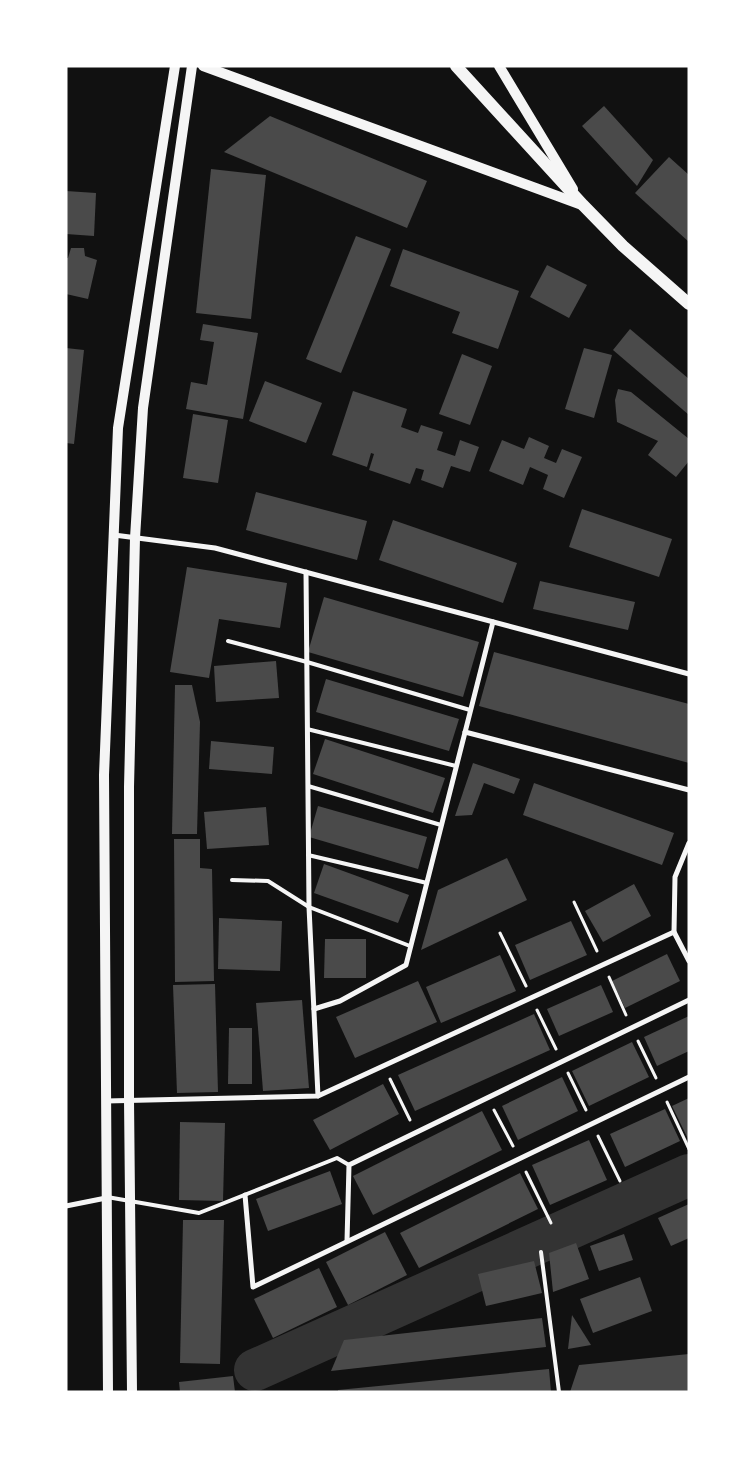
<svg xmlns="http://www.w3.org/2000/svg" width="755" height="1458" font-family="'Varela Round',sans-serif">
<rect width="100%" height="100%" fill="#111"/>
<g fill="none" stroke-linecap="round" stroke-linejoin="round">
<!-- river -->
<polyline stroke="#333" stroke-width="42" points="255,1370 689,1175"/>
</g>
<!-- building -->
<g fill="#4a4a4a">
<polygon points="604,106 653,160 637,186 582,126"/>
<polygon points="270,116 427,181 407,228 224,152"/>
<polygon points="669,157 689,175 689,242 635,193"/>
<polygon points="211,169 266,175 251,319 196,313"/>
<polygon points="66,191 96,193 94,236 66,234"/>
<polygon points="356,236 391,249 341,373 306,359"/>
<polygon points="71,248 84,248 85,256 97,260 88,299 66,294 66,258 68,258"/>
<polygon points="403,249 519,291 498,349 452,333 460,312 390,286"/>
<polygon points="547,265 587,285 569,318 530,297"/>
<polygon points="203,324 258,333 243,419 186,409 191,382 207,385 214,342 200,340"/>
<polygon points="630,329 689,379 689,415 613,350"/>
<polygon points="66,348 84,350 74,444 66,443"/>
<polygon points="584,348 612,355 594,418 565,409"/>
<polygon points="462,354 492,366 470,425 439,414"/>
<polygon points="265,381 322,403 306,443 249,421"/>
<polygon points="618,389 631,392 689,439 689,461 676,477 648,455 658,441 617,422 615,400"/>
<polygon points="353,391 407,409 401,427 418,433 421,425 443,432 437,450 455,456 460,440 479,447 470,472 451,466 443,488 421,480 424,470 416,468 410,484 369,470 374,454 371,453 367,467 332,455"/>
<polygon points="193,414 228,420 218,483 183,478"/>
<polygon points="529,437 549,446 544,458 556,463 562,449 582,457 564,498 543,489 548,475 530,467 523,485 489,471 502,440 524,449"/>
<polygon points="256,492 367,521 357,560 246,530"/>
<polygon points="582,509 672,539 659,577 569,547"/>
<polygon points="393,520 517,563 503,603 379,560"/>
<polygon points="187,567 287,583 280,628 219,619 209,678 170,672"/>
<polygon points="540,581 635,602 628,630 533,609"/>
<polygon points="324,597 479,642 463,697 308,652"/>
<polygon points="494,652 689,704 689,763 479,706"/>
<polygon points="276,661 279,698 216,702 214,666"/>
<polygon points="326,679 459,719 449,751 316,712"/>
<polygon points="175,685 192,685 200,722 197,834 172,834"/>
<polygon points="325,739 445,778 433,813 313,774"/>
<polygon points="211,741 274,747 272,774 209,769"/>
<polygon points="473,763 520,779 514,794 484,783 472,815 455,816"/>
<polygon points="534,783 674,833 662,865 523,815"/>
<polygon points="318,806 427,837 418,869 309,837"/>
<polygon points="266,807 269,845 207,849 204,812"/>
<polygon points="174,839 200,839 200,868 212,869 214,981 175,982"/>
<polygon points="507,858 527,900 421,950 438,890"/>
<polygon points="324,864 409,895 398,923 314,893"/>
<polygon points="634,884 651,916 603,942 585,911"/>
<polygon points="219,918 282,921 280,971 218,969"/>
<polygon points="571,921 587,955 530,980 515,945"/>
<polygon points="325,939 366,939 366,978 324,978"/>
<polygon points="667,954 680,981 625,1008 612,981"/>
<polygon points="500,955 516,991 441,1023 426,987"/>
<polygon points="418,981 437,1022 355,1058 336,1017"/>
<polygon points="215,984 218,1092 177,1093 173,985"/>
<polygon points="601,985 613,1012 559,1036 547,1009"/>
<polygon points="302,1000 309,1088 263,1091 256,1003"/>
<polygon points="534,1014 550,1050 415,1111 398,1075"/>
<polygon points="689,1016 689,1051 657,1066 644,1037"/>
<polygon points="229,1028 252,1028 252,1084 228,1084"/>
<polygon points="632,1042 649,1077 589,1106 572,1071"/>
<polygon points="562,1077 578,1111 518,1140 502,1106"/>
<polygon points="383,1084 399,1114 330,1150 313,1120"/>
<polygon points="689,1098 689,1141 672,1106"/>
<polygon points="665,1109 680,1141 625,1167 610,1134"/>
<polygon points="482,1111 502,1150 373,1215 353,1176"/>
<polygon points="180,1122 225,1123 223,1201 179,1200"/>
<polygon points="589,1140 607,1180 550,1205 532,1165"/>
<polygon points="330,1171 342,1204 268,1231 256,1199"/>
<polygon points="520,1173 538,1209 419,1268 400,1233"/>
<polygon points="689,1204 689,1238 671,1246 658,1218"/>
<polygon points="183,1220 224,1220 220,1364 180,1363"/>
<polygon points="385,1232 407,1275 348,1305 326,1262"/>
<polygon points="624,1234 633,1260 599,1271 590,1246"/>
<polygon points="576,1243 589,1279 553,1292 549,1253"/>
<polygon points="534,1261 542,1293 486,1306 478,1274"/>
<polygon points="319,1268 337,1307 273,1338 254,1299"/>
<polygon points="640,1277 652,1311 593,1333 580,1299"/>
<polygon points="572,1315 591,1345 568,1349"/>
<polygon points="542,1318 546,1347 331,1371 344,1340"/>
<polygon points="689,1354 689,1391 570,1392 579,1365"/>
<polygon points="549,1369 551,1392 338,1392 338,1390"/>
<polygon points="233,1376 235,1392 180,1392 179,1382"/>
</g>
<g fill="none" stroke-linecap="round" stroke-linejoin="round">
<!-- path -->
<g stroke="#f5f5f5" stroke-width="3">
<polyline points="574,902 597,951"/>
<polyline points="500,933 526,986"/>
<polyline points="609,977 626,1015"/>
<polyline points="537,1010 556,1049"/>
<polyline points="638,1041 656,1078"/>
<polyline points="568,1073 586,1110"/>
<polyline points="390,1079 410,1120"/>
<polyline points="667,1102 689,1149"/>
<polyline points="494,1110 513,1146"/>
<polyline points="598,1136 620,1181"/>
<polyline points="526,1172 551,1223"/>
</g>
<!-- service -->
<g stroke="#f5f5f5" stroke-width="4">
<polyline points="228,641 307,662 470,710"/>
<polyline points="307,729 456,766"/>
<polyline points="308,786 441,825"/>
<polyline points="308,855 427,883"/>
<polyline points="232,880 268,881 309,907 410,946"/>
<polyline points="107,1197 199,1213 337,1158 349,1165"/>
<polyline points="541,1252 559,1392"/>
</g>
<!-- minor -->
<g stroke="#f5f5f5" stroke-width="5">
<polyline points="114,535 215,548 689,674"/>
<polyline points="306,572 309,907 318,1096"/>
<polyline points="465,732 689,790"/>
<polyline points="689,843 675,877 674,932 689,961"/>
<polyline points="314,1009 340,1001 406,965 493,622"/>
<polyline points="106,1101 318,1096 674,932"/>
<polyline points="245,1195 253,1287 689,1077"/>
<polyline points="66,1206 106,1198"/>
<polyline points="347,1241 349,1165 689,1000"/>
</g>
<!-- secondary -->
<g stroke="#f5f5f5" stroke-width="10">
<polyline points="203,66 582,205"/>
<polyline points="499,66 573,189"/>
<polyline points="108,1392 104,775 118,428 175,66"/>
<polyline points="132,1392 129,1100 129,787 135,538 143,408 192,66"/>
</g>
<!-- primary -->
<polyline stroke="#f5f5f5" stroke-width="12" points="456,66 583,205 623,246 689,304"/>
</g>
<!-- border -->
<rect width="755" height="1458" fill="none" stroke="#ffffff" stroke-width="135"/>
</svg>
